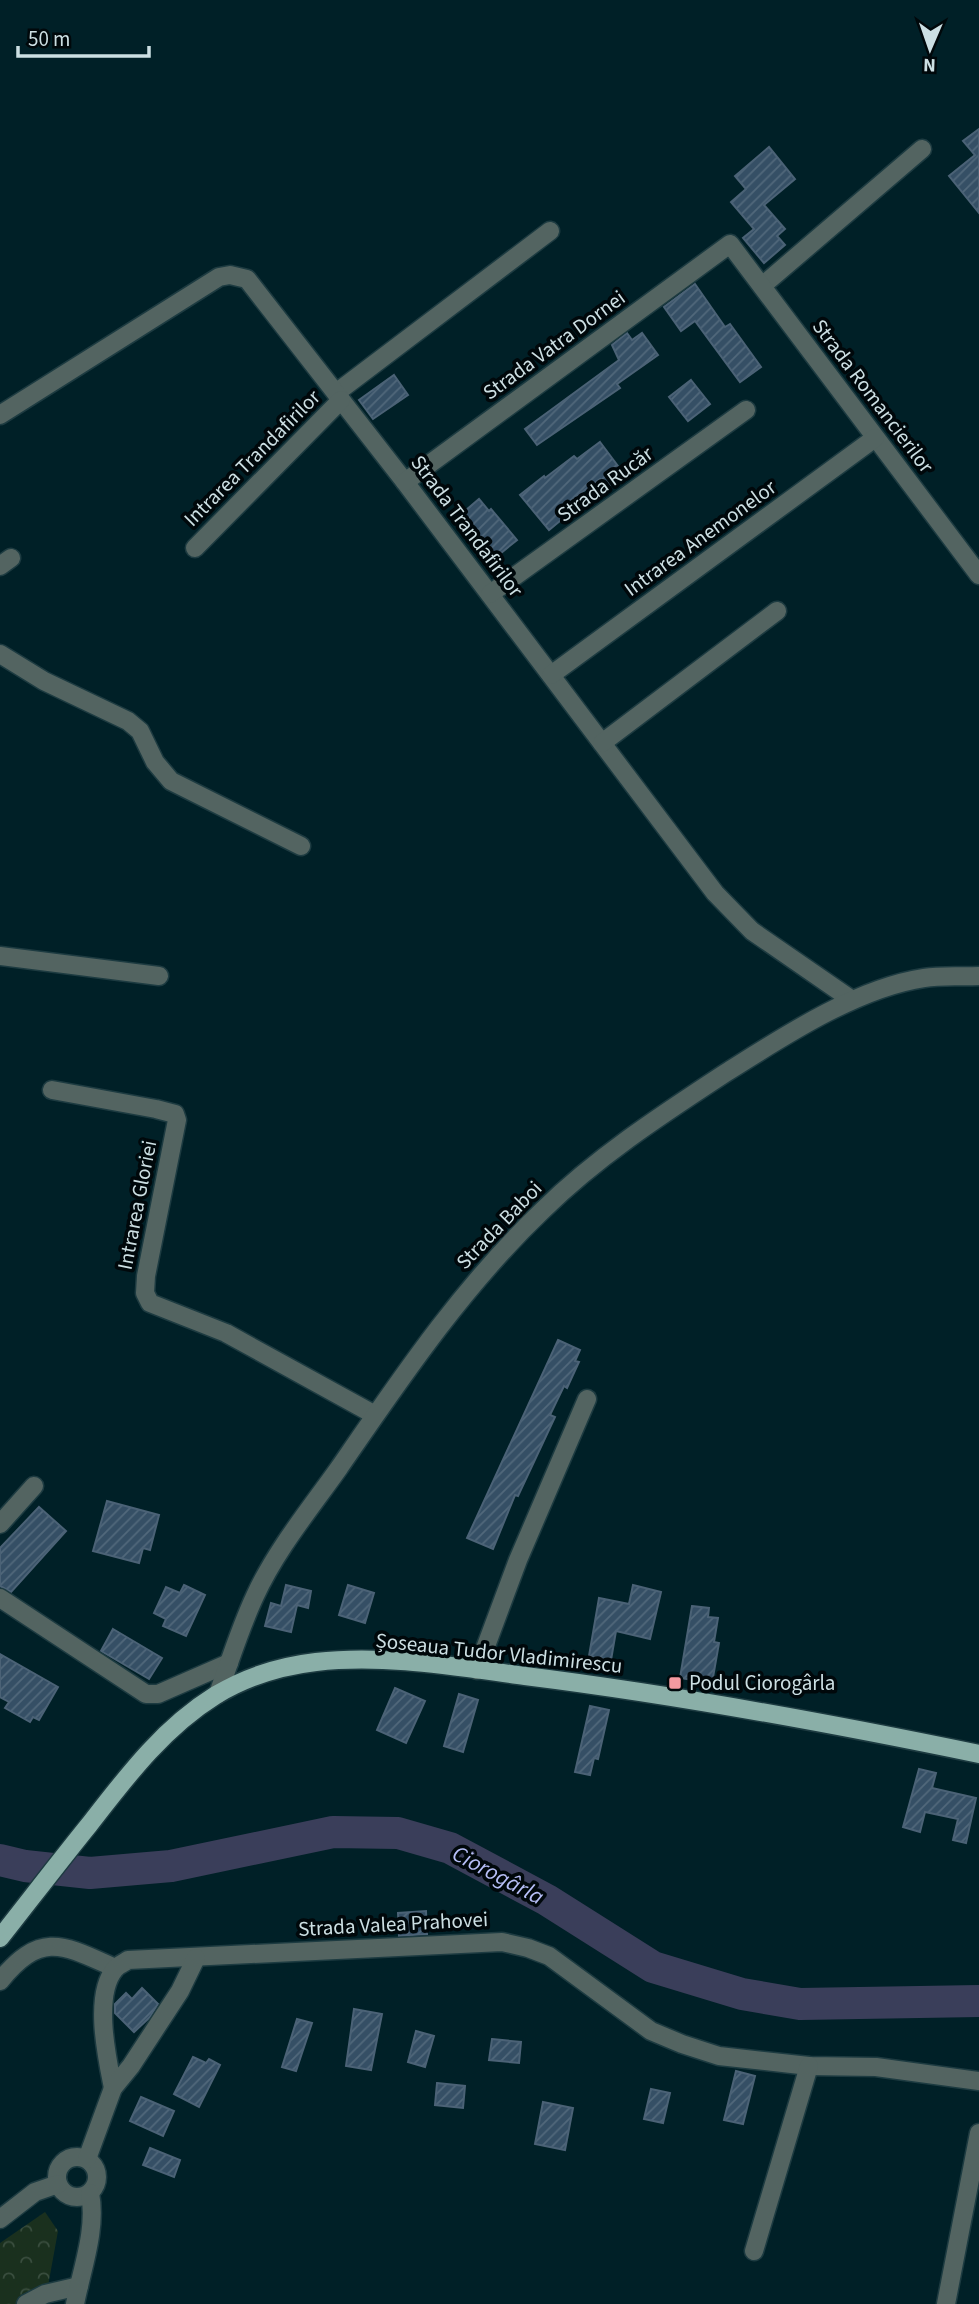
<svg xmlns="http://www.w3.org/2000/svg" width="979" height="2304" font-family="'Source Sans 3',sans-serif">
<defs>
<pattern id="park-crowns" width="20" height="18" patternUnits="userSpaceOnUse" patternTransform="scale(1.75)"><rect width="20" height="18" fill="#1a301e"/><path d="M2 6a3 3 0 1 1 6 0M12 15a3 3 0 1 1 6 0" fill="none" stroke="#3a4e3f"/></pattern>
<pattern id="building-hatch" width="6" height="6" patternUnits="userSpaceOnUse" patternTransform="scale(1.75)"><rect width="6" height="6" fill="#354f65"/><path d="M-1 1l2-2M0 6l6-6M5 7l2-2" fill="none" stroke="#51687b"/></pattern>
</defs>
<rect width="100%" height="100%" fill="#002027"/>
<!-- park -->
<polygon fill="url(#park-crowns)" points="45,2212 58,2231 48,2286 16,2304 0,2304 0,2243"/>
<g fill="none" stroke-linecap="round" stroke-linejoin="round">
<!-- river -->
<polyline stroke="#3a3e5a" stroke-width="32" points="0,1860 25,1866 90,1873 171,1866 333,1832 398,1833 450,1848 547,1900 653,1967 742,1994 800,2004 979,2001"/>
</g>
<!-- building -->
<g fill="url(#building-hatch)" stroke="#4b6276" stroke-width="2">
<polygon points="979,129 979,213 949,176 975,155 963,141"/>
<polygon points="769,147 795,179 764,205 785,229 777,236 785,245 764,263 743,238 754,229 731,202 746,189 735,176"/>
<polygon points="695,284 725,327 730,324 761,367 740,382 695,321 681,331 664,307"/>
<polygon points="627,333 632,340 642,333 658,355 617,384 620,388 537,445 525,429 619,360 612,345"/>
<polygon points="394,375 408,395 373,419 359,400"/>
<polygon points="691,380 710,404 688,421 669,397"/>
<polygon points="600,442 624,474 606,488 600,479 566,504 572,511 549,530 520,495 544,476 545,478 574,456 577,459"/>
<polygon points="479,499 489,511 491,509 517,540 490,562 464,531 469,527 459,516"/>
<polygon points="558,1340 580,1350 575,1361 579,1362 567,1388 564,1386 550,1415 555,1417 518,1496 515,1495 493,1549 467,1538"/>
<polygon points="107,1501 159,1515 150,1550 143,1548 139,1563 93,1551"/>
<polygon points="39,1507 66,1531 11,1592 0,1586 0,1548"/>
<polygon points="184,1585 205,1595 186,1636 163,1626 166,1619 154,1613 166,1587 180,1593"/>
<polygon points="286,1585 311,1591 308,1608 297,1605 291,1632 265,1626 271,1603 281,1606"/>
<polygon points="348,1585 374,1593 365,1623 339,1615"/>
<polygon points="633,1585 661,1592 650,1639 616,1631 611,1660 589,1656 599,1598 629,1604"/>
<polygon points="692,1606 709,1608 708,1617 718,1618 714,1642 719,1643 712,1683 680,1678"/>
<polygon points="113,1629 162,1658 149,1679 101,1651"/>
<polygon points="0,1654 58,1687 39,1720 33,1717 30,1722 5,1708 9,1702 0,1697"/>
<polygon points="395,1688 425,1701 406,1743 377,1730"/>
<polygon points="459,1694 478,1700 463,1752 444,1746"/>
<polygon points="590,1706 609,1710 598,1759 594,1758 590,1775 575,1772"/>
<polygon points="919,1769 936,1773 932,1788 976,1798 966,1843 953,1840 958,1819 925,1812 920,1832 903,1827"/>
<polygon points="426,1911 427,1934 399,1936 398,1913"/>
<polygon points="142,1988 158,2004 150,2017 134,2032 115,2013 115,2004 126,1993 132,1999"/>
<polygon points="354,2009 382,2014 371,2070 346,2066"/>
<polygon points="297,2019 312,2023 296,2071 282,2067"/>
<polygon points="416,2031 434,2036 425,2067 408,2062"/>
<polygon points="492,2039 521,2042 519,2063 489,2060"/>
<polygon points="193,2057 206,2063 209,2059 220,2065 199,2107 174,2094"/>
<polygon points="736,2071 755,2076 743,2124 724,2120"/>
<polygon points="437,2083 465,2086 463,2108 435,2105"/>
<polygon points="651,2089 670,2093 663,2123 644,2119"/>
<polygon points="141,2097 174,2111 163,2136 130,2121"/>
<polygon points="543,2102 573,2108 565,2150 535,2144"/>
<polygon points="150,2148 180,2160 174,2177 143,2165"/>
</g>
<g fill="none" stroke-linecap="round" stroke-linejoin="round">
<!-- minor casing -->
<g stroke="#1d3b41" stroke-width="21">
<g id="minor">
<polyline points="762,286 922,149"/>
<polyline points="336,393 550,231"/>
<polyline points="0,415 219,277 230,275 247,279 405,482 715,893 752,931 852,1000"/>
<polyline points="405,482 730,244 979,575"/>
<polyline points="195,548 341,400"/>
<polyline points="0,566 11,558"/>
<polyline points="490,594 746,410"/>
<polyline points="0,654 44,681 128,721 140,731 155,762 171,781 301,846"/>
<polyline points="551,675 875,438"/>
<polyline points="602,743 777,611"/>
<polyline points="0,956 159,976"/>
<polyline points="52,1090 156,1109 175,1114 177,1120 146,1276 145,1293 150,1303 226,1333 375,1415"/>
<polyline points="0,1524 34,1486"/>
<polyline points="0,1598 146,1694 158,1694 229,1663"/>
<polyline points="477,1670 518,1560 587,1399"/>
<path d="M218 1694C230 1661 240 1628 255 1596 276 1550 310 1509 339 1468 401 1378 463 1286 543 1210 598 1156 663 1114 727 1072 784 1036 857 988 924 978 942 975 961 977 979 976"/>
<path d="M0 1981C41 1930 64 1945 115 1968"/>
<path d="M113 2088C107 2058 93 1995 115 1969 118 1965 124 1963 128 1960L502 1942 528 1948 549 1956 651 2031 682 2044 719 2056 809 2066 876 2067 979 2081"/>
<circle cx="77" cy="2177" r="20"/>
<polyline points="87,2159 113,2088 131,2066 180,1991 196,1958"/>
<polyline points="0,2219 35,2192 58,2184"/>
<polyline points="754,2251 809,2066"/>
<polyline points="26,2304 45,2294 79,2286"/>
<path d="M75 2304C82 2268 97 2229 90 2193"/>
<polyline points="946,2304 979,2133"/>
</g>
</g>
<!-- major casing -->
<g stroke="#1d3b41" stroke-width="21">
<path id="major" d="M0 1938C30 1900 59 1862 89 1825 127 1776 163 1728 216 1695 246 1677 281 1666 316 1662 385 1654 457 1667 525 1676 678 1695 829 1723 979 1754"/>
</g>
<!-- minor -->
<use href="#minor" stroke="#536461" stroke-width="18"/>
<!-- major -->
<use href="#major" stroke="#8aafa8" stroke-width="18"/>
</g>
<!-- markers -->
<rect fill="#f49aa1" stroke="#00080b" stroke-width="2.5" x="668" y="1676" width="14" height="14" rx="3.5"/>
<g text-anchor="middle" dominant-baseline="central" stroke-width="7" stroke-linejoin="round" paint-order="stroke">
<!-- street labels -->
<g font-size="21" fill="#ccdfe3" stroke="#00080b">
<text transform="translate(554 345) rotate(-36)">Strada Vatra Dornei</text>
<text transform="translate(873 396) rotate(53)">Strada Romancierilor</text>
<text transform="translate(252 458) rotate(-45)">Intrarea Trandafirilor</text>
<text transform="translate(605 484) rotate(-36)">Strada Rucăr</text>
<text transform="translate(467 526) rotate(53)">Strada Trandafirilor</text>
<text transform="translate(700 538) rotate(-36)">Intrarea Anemonelor</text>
<text transform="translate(137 1205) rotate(-79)">Intrarea Gloriei</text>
<text transform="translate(499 1225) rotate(-46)">Strada Baboi</text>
<text transform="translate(499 1653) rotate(6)">Șoseaua Tudor Vladimirescu</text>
<text transform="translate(393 1924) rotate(-3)">Strada Valea Prahovei</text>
</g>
<!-- poi labels -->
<g font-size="21" fill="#ccdfe3" stroke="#00080b" text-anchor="start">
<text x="689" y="1683">Podul Ciorogârla</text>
</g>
<!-- water labels -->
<g font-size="23" font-style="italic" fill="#b6bef6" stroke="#00080b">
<text transform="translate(498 1875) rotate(28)">Ciorogârla</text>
</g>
</g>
<!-- north arrow -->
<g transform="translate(930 49) rotate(182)" stroke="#00080b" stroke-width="5" paint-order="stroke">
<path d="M0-5L12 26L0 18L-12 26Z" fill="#ccdfe3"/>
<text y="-10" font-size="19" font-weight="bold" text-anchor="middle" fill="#ccdfe3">N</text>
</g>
<!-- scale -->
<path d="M18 46v10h131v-10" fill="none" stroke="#ccdfe3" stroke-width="3.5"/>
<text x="28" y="46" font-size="21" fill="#ccdfe3" stroke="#00080b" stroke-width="5" paint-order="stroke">50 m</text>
</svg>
